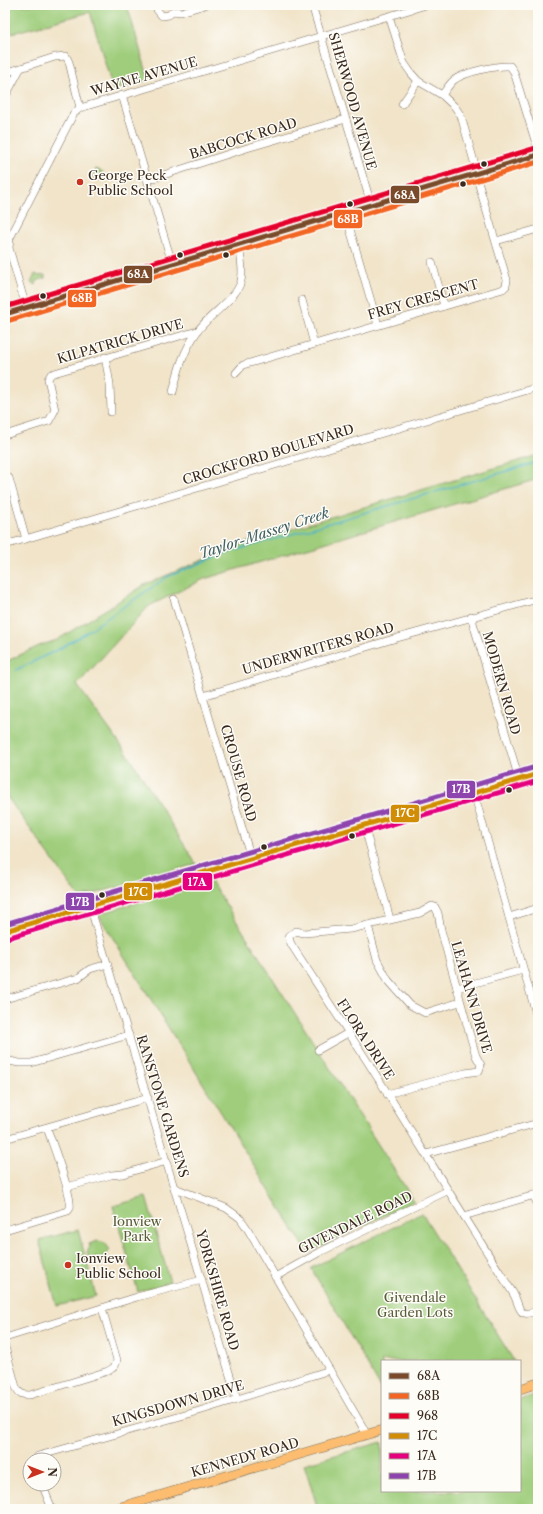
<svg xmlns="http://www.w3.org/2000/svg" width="543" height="1514" font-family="'Libre Caslon Text',serif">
<rect width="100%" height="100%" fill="#fdfcf7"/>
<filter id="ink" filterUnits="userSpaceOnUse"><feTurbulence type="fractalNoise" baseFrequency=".025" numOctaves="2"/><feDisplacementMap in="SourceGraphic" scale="8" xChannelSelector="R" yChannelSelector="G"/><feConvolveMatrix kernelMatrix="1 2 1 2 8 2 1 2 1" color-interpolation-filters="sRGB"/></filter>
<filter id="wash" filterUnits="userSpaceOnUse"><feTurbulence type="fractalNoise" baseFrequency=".012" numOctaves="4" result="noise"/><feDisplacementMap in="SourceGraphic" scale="16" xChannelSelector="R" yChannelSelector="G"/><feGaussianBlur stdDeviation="0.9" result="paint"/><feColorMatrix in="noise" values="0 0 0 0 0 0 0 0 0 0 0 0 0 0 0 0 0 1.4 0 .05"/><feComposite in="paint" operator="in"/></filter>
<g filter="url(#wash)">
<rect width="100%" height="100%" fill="#f1e4c9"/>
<!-- green -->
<g fill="#9fcd7b" stroke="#6d7c4c">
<polygon points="5,5 127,5 149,80 113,90 90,12 5,35"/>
<polygon points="96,169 103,172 99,180 93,177"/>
<polygon points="35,274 39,276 45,275 45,278 37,281 36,285 31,282"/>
<polygon points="538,455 538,479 204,579 149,606 77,685 131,759 196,864 80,898 5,794 5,662 39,646 57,640 146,584 244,543"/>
<polygon points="211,881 414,1201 308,1253 98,914"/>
<polygon points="146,1197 170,1282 138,1292 113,1206"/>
<polygon points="422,1213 514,1361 382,1361 382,1390 311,1268"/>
<polygon points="78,1230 96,1296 57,1306 39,1240"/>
<polygon points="98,1241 105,1243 110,1250 104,1257 96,1258 89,1258 87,1252 90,1247 89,1244"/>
<polygon points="537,1394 538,1509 318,1509 304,1464 382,1442 382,1491 520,1491 520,1400"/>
</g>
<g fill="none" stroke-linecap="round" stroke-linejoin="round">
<!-- stream -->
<g stroke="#48b0c7" stroke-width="1.5">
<polyline points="16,670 59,649 87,632 167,577 223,554 538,462"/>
<polyline points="5,680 7,678"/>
</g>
</g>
</g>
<g filter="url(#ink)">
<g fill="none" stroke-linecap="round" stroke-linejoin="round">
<!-- minor casing -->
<g stroke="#7b6b5a" stroke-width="8">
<g id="minor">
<polyline points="158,5 157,10 162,16 169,15 173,11 181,12 205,5"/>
<polyline points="312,5 371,204"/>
<polyline points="5,73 55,57 66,56 69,62 80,108"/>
<polyline points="122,95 172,263"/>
<path d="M442 95C446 90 450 83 454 80 465 72 497 65 510 66L514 72 538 150"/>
<polyline points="5,97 20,69"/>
<polyline points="402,104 418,81"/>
<polyline points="148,180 247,148 346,119"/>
<polyline points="345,212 378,325"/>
<polyline points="496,241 538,229"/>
<polyline points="432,262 444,306"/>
<polyline points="302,300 314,344"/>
<polyline points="26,307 9,248 10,238 74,113 80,108 426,5"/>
<polyline points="105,357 110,384 111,412"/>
<polyline points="236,373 243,365 503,289 506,286 507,280 478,182 475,165 461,116 455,107 442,95 418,81 411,73 404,63 389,16"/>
<path d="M173 392C178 370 184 350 197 332 207 316 237 299 241 281 244 269 240 256 239 244"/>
<polyline points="5,435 49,421 55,410 48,379 51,374 197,331"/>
<polyline points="9,478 26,539"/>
<polyline points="5,545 538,387"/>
<polyline points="174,599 251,858"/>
<polyline points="471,616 519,779"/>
<polyline points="203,696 390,640 538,599"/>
<polyline points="474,793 538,1021"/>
<polyline points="364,825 390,919"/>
<polyline points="90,906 237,1399"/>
<polyline points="509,917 538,908"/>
<polyline points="368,925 377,960 388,980 410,1005 425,1013 460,1002"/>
<polyline points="457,988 523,970"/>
<polyline points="5,999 78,978 90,969 108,964"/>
<polyline points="318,1050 348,1033"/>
<polyline points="5,1060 19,1063 31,1063 129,1035"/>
<path d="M387 1094 465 1073 479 1071 481 1065 476 1056 469 1032 441 930 438 913 435 907 432 906 420 913 351 929 304 933 296 931 290 935 289 938 291 944C317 984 343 1024 369 1064 417 1140 464 1217 513 1293 521 1307 517 1320 538 1310"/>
<polyline points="5,1139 148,1098"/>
<polyline points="426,1154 538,1123"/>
<polyline points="67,1187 111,1175 123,1174 167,1161"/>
<polyline points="175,1188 226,1208 240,1218 247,1228 361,1424 367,1435"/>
<polyline points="533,1195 538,1205"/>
<polyline points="464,1216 538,1194"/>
<path d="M5 1230 68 1211 70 1208C73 1197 52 1143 47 1128"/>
<polyline points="275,1277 320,1252 447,1191"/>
<polyline points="5,1338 137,1297 202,1280"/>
<path d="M5 1347 16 1387C19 1394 23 1395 30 1395L108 1371C113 1368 116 1367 117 1360L102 1308"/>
<polyline points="34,1460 38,1456 199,1411 330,1370"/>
<polyline points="42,1484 52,1509"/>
</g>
</g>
<!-- major casing -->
<g stroke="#7b6b5a" stroke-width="10">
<g id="major">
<polyline points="5,314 538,155"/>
<polyline points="5,931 538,774"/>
<polyline points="520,1389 538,1383"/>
<polyline points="114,1509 382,1430"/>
</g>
</g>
<!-- minor -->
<use href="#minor" stroke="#fff" stroke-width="7"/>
<!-- major -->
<use href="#major" stroke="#fcbd6f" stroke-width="9"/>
<!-- bus-1 casing -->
<g stroke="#fdfcf7" stroke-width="8">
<polyline id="bus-1" points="5,314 538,155"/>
</g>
<!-- bus-2 casing -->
<g stroke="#fdfcf7" stroke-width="8">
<polyline id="bus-2" points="7,321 538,162"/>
</g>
<!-- bus-3 casing -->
<g stroke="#fdfcf7" stroke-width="8">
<polyline id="bus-3" points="5,307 536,148"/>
</g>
<!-- bus-4 casing -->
<g stroke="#fdfcf7" stroke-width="8">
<polyline id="bus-4" points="5,931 538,774"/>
</g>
<!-- bus-5 casing -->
<g stroke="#fdfcf7" stroke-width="8">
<polyline id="bus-5" points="7,938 538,781"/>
</g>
<!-- bus-6 casing -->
<g stroke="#fdfcf7" stroke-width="8">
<polyline id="bus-6" points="5,924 536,767"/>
</g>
<!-- bus-1 -->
<use href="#bus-1" stroke="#7a4b2a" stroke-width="5"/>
<!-- bus-2 -->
<use href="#bus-2" stroke="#f26522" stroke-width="5"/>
<!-- bus-3 -->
<use href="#bus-3" stroke="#e4002b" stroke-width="5"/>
<!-- bus-4 -->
<use href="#bus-4" stroke="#d18d06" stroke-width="5"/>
<!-- bus-5 -->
<use href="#bus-5" stroke="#e5007d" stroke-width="5"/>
<!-- bus-6 -->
<use href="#bus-6" stroke="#8e44ad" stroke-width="5"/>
</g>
</g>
<!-- markers -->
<g fill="#3b2a1e" stroke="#fdfcf7" stroke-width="1.5">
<circle cx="484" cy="164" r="3.5"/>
<circle cx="463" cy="184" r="3.5"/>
<circle cx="350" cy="204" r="3.5"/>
<circle cx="180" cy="255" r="3.5"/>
<circle cx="226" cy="255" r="3.5"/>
<circle cx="43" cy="296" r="3.5"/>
<circle cx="509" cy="790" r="3.5"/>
<circle cx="352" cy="836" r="3.5"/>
<circle cx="264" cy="847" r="3.5"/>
<circle cx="102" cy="895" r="3.5"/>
</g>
<g fill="#c8321e" stroke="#fdfcf7" stroke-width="1.5">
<circle cx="80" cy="182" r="4"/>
<circle cx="68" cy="1265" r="4"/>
</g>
<g text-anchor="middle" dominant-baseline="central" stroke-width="3" stroke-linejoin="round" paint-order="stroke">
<!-- street labels -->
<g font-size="13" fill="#3b2a1e" stroke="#fdfcf7">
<text transform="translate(144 76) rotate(-16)">WAYNE AVENUE</text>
<text transform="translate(353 101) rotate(74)">SHERWOOD AVENUE</text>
<text transform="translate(243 138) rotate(-17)">BABCOCK ROAD</text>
<text transform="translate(423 299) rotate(-16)">FREY CRESCENT</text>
<text transform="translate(120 341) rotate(-16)">KILPATRICK DRIVE</text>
<text transform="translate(268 454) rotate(-17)">CROCKFORD BOULEVARD</text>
<text transform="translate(318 648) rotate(-16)">UNDERWRITERS ROAD</text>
<text transform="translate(502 683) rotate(74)">MODERN ROAD</text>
<text transform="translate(239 773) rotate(74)">CROUSE ROAD</text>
<text transform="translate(472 997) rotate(74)">LEAHANN DRIVE</text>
<text transform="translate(366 1039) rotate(57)">FLORA DRIVE</text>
<text transform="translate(163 1106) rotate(73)">RANSTONE GARDENS</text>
<text transform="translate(355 1222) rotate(-26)">GIVENDALE ROAD</text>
<text transform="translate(218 1290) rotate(74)">YORKSHIRE ROAD</text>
<text transform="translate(178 1403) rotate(-16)">KINGSDOWN DRIVE</text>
<text transform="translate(245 1457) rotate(-16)">KENNEDY ROAD</text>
</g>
<!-- poi labels -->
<g font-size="13" fill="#3b2a1e" stroke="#fdfcf7" text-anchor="start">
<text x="88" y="175">George Peck<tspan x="88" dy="15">Public School</tspan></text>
<text x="76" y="1258">Ionview<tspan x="76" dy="15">Public School</tspan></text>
</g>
<!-- park labels -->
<g font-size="13" fill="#595b3a" stroke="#fdfcf7">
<text x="137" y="1221">Ionview<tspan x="137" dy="15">Park</tspan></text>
<text x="415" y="1297">Givendale<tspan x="415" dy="15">Garden Lots</tspan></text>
</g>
<!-- water labels -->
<g font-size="14" font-style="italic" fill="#406062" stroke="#fdfcf7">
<text transform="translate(264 533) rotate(-18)">Taylor-Massey Creek</text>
</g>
</g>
<g stroke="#fdfcf7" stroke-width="1.5">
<rect x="390" y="185" width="30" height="19" rx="4" fill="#7a4b2a"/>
<rect x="333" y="209" width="30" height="20" rx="4" fill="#f26522"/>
<rect x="123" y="265" width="30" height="19" rx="4" fill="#7a4b2a"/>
<rect x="67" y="289" width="30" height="19" rx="4" fill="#f26522"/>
<rect x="446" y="780" width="30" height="19" rx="4" fill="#8e44ad"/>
<rect x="390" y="804" width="30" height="19" rx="4" fill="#d18d06"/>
<rect x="182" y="872" width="31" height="19" rx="4" fill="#e5007d"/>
<rect x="123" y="882" width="30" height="19" rx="4" fill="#d18d06"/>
<rect x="65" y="892" width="30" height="19" rx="4" fill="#8e44ad"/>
</g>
<g font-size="11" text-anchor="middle" font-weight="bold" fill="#fff">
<text x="405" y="199">68A</text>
<text x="348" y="223">68B</text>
<text x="138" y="278">68A</text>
<text x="82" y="302">68B</text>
<text x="461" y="793">17B</text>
<text x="405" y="817">17C</text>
<text x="197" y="886">17A</text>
<text x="138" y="896">17C</text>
<text x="80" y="906">17B</text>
</g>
<!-- margin -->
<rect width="543" height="1514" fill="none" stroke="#fdfcf7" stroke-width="20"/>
<!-- legend -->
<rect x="381" y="1360" width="140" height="132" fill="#fdfcf7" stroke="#afa8a0"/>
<rect x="389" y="1373" width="20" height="6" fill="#7a4b2a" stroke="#afa8a0"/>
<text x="417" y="1380" font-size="12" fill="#3b2a1e">68A</text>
<rect x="389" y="1393" width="20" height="6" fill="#f26522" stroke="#afa8a0"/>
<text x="417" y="1400" font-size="12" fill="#3b2a1e">68B</text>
<rect x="389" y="1413" width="20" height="6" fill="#e4002b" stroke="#afa8a0"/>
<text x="417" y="1420" font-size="12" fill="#3b2a1e">968</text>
<rect x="389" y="1433" width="20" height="6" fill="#d18d06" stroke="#afa8a0"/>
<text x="417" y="1440" font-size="12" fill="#3b2a1e">17C</text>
<rect x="389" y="1453" width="20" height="6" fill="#e5007d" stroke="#afa8a0"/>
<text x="417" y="1460" font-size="12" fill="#3b2a1e">17A</text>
<rect x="389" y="1473" width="20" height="6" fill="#8e44ad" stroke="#afa8a0"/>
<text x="417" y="1480" font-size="12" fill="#3b2a1e">17B</text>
<!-- north arrow -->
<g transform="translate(42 1472) rotate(90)"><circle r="19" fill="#fdfcf7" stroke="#afa8a0"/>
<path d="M0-3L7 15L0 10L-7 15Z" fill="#c8321e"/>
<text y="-6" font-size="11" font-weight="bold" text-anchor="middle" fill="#3b2a1e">N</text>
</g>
</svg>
